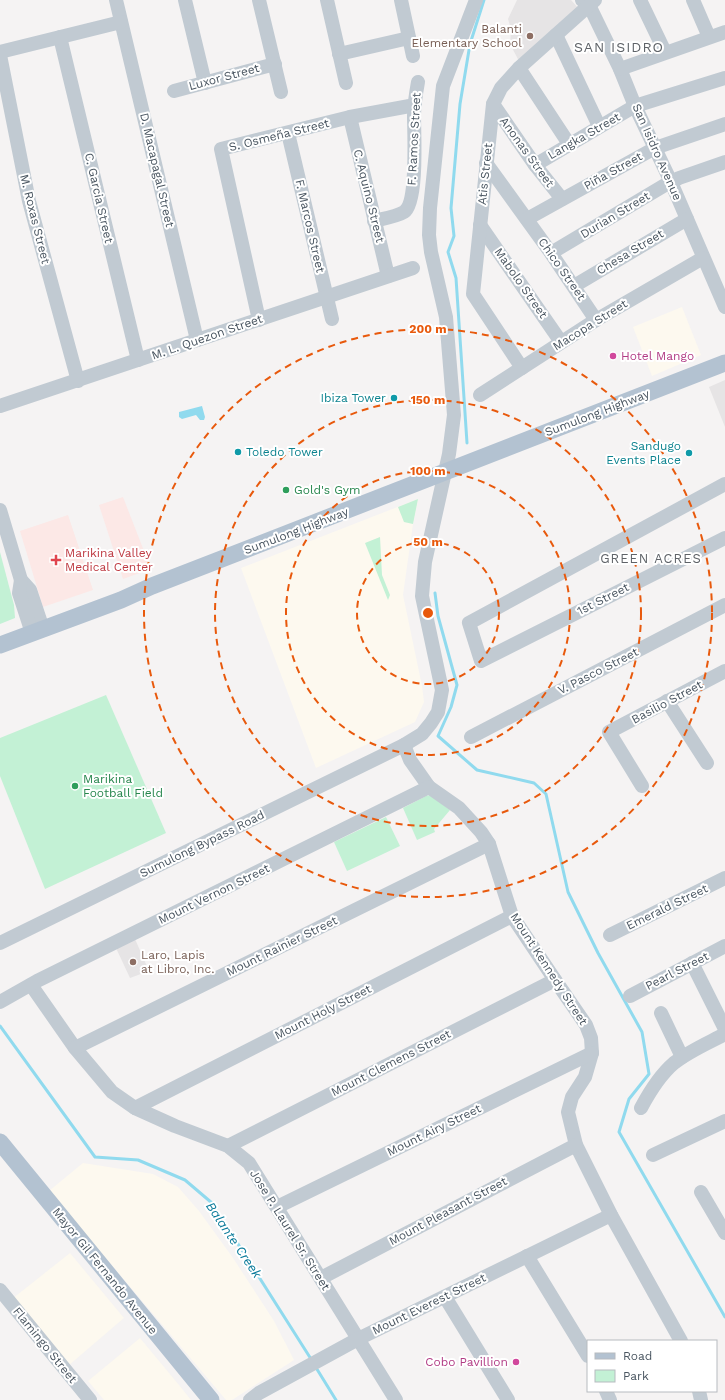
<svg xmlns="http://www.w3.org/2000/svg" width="725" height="1400" font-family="'Work Sans',sans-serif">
<rect width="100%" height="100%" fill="#f5f3f3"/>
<!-- commercial -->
<g fill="#fdf9ef">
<polygon points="682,307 701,355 652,376 633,327"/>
<polygon points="418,499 413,524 403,595 422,686 424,702 415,722 316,768 241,568"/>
<polygon points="83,1163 153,1174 178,1187 199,1211 233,1258 274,1321 294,1360 232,1400 226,1400 49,1191"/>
<polygon points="70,1253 124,1318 68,1366 12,1299"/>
<polygon points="140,1338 179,1385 191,1400 104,1400 88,1381"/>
</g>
<!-- education -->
<g fill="#e6e4e5">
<polygon points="517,0 571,0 579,9 520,63 510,44 511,29 508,19"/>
<polygon points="725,380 725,427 709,387"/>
<polygon points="135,939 149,971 130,978 116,948"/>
</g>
<!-- medical -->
<g fill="#fce8e6">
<polygon points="123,497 151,569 123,579 99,505"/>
<polygon points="68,515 93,590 43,607 20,531"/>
</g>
<!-- green -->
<g fill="#c3f1d5">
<polygon points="418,499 413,524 404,522 398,507"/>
<polygon points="380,537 382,575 390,595 388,600 365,543"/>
<polygon points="0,552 14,605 15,618 0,624"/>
<polygon points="106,695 166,833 45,889 0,776 0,738"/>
<polygon points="430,795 450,810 434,829 435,832 417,840 403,808 426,796"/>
<polygon points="386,817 400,846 347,871 334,842"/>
</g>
<!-- water -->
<polygon fill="#90daee" points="202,406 205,417 204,420 200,420 196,415 182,419 179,417 179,412"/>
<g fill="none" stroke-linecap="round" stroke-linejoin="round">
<!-- stream -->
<g stroke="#90daee" stroke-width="3">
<polyline points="467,443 456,278 448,252 454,236 451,208 460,104 470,44 484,0"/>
<polyline points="435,593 438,616 457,685 451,707 438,736 477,770 534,783 546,794 568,892 598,953 642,1032 649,1074 629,1099 619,1132 725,1317"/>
<polyline points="0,1026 95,1157 138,1160 185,1180 212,1203 311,1359"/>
<polyline points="315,1366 336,1400"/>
</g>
<!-- minor -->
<g stroke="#c1cad2" stroke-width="14">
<polyline points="116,0 197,340"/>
<polyline points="185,0 205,83"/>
<polyline points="259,0 281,92"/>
<polyline points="327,0 346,83"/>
<polyline points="401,0 413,56"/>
<polyline points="582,0 589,5 620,69 635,106 671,182 725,307"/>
<polyline points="640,0 665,52"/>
<polyline points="693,0 709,37"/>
<polyline points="556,35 599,126"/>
<polyline points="60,37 138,360"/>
<polyline points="0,52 121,22"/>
<polyline points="339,54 409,38"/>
<polyline points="0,55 29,201 78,381"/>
<polyline points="519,68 569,144"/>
<polyline points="620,69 725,32"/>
<polyline points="174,91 275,64"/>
<polyline points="493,104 535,165 562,199"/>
<polyline points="350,117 388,276"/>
<polyline points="288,133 332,319"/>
<polyline points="486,163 551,253 596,320"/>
<polyline points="535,165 635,106 725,78"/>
<polyline points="527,219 655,148 725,124"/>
<path d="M374 221C382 219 398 216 404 212 418 203 414 132 414 116 414 104 416 93 418 82"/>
<polyline points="480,225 561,342"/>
<polyline points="551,253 665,185 679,178 725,162"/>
<polyline points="574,286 687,219"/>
<polyline points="259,320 221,149 350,117 415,105"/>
<polyline points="522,368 473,294 493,104 501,88 519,68 595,0"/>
<polyline points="480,395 596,320 703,258"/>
<polyline points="0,406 413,268"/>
<polyline points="725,484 469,623 481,661 725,538"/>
<polyline points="0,510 21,580 30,590 43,629"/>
<polyline points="21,580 19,593 32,633"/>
<polyline points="667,701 707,763"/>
<polyline points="471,737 725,605"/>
<polyline points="404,745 410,760 429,787 459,808 481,832 489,844 512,916 555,980 586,1025 591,1038 592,1053 585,1077 572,1097 568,1112 576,1145 611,1215 681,1341"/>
<polyline points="642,786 609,732 725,671"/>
<polyline points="610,935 725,878"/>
<polyline points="0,943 404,745 422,734 431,723 438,712 442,690 422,596 425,562 449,454 454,415 446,317 431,252 429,235 430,208 443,86 476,0"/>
<polyline points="692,963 725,1029"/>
<polyline points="31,985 75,1048 112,1092 135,1108 175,1126 228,1146 249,1163 396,1400"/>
<polyline points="630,996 725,946"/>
<polyline points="0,1002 37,981 429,787"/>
<polyline points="661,1013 682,1057"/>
<polyline points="75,1048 489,844"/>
<polyline points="135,1108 512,916"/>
<path d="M641 1108C650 1091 660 1075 674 1063 689 1051 708 1043 725 1034"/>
<polyline points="228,1146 555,980"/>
<polyline points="653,1155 725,1121"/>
<polyline points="701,1192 725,1233"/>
<polyline points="277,1207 592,1053"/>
<polyline points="527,1256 588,1356"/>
<polyline points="321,1278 576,1145"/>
<polyline points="0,1290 90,1400"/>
<polyline points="445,1297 508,1400"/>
<polyline points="606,1391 610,1400"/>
<polyline points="699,1391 701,1400"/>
<polyline points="250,1400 259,1393 358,1339 611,1215"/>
</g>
<!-- major -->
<g stroke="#b3c2d1" stroke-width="17">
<polyline points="0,645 121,600 152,586 725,363"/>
<polyline points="0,1142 211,1400"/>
</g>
</g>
<!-- distance rings -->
<g fill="none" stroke="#e8590c" stroke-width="2" stroke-dasharray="7 5">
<circle cx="428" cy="613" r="71"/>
<circle cx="428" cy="613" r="142"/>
<circle cx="428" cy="613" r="213"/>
<circle cx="428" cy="613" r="284"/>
</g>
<!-- markers -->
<g fill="#8d6e63" stroke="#fff" stroke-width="1.5">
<circle cx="530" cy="36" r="4"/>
<circle cx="133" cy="962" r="4"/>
</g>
<g fill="#d1479c" stroke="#fff" stroke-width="1.5">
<circle cx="613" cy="356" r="4"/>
<circle cx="516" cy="1362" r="4"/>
</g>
<g fill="#0f9aa8" stroke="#fff" stroke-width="1.5">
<circle cx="394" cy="398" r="4"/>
<circle cx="238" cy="452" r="4"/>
<circle cx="689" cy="453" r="4"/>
</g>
<g fill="#2e9e5b" stroke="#fff" stroke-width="1.5">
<circle cx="286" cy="490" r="4"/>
<circle cx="75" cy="786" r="4"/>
</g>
<path fill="#e0444e" stroke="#fff" stroke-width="1.5" d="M54 554h4v4h4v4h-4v4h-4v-4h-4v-4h4z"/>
<g text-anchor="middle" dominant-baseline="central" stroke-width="4" stroke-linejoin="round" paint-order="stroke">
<!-- education labels -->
<g font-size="12" fill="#785e54" stroke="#fff" text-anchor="end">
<text x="522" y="29">Balanti<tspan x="522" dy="14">Elementary School</tspan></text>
<text x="141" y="955" text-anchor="start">Laro, Lapis<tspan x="141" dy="14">at Libro, Inc.</tspan></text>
</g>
<!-- street labels -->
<g font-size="12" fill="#4a5661" stroke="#fff">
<text transform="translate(224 77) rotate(-15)">Luxor Street</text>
<text transform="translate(279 135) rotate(-14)">S. Osmeña Street</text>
<text transform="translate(584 136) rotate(-30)">Langka Street</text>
<text transform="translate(414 139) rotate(-87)">F. Ramos Street</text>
<text transform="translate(527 152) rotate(54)">Anonas Street</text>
<text transform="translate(657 152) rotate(66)">San Isidro Avenue</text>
<text transform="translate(157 170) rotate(77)">D. Macapagal Street</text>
<text transform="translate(613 171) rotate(-29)">Piña Street</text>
<text transform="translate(485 174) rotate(-84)">Atis Street</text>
<text transform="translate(369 196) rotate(76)">C. Aquino Street</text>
<text transform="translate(99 198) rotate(77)">C. Garcia Street</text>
<text transform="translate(615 215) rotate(-31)">Durian Street</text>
<text transform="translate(35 219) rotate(76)">M. Roxas Street</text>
<text transform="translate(310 226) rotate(77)">F. Marcos Street</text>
<text transform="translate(630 252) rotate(-31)">Chesa Street</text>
<text transform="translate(562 269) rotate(55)">Chico Street</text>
<text transform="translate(521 283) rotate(55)">Mabolo Street</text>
<text transform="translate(590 325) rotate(-32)">Macopa Street</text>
<text transform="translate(207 337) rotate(-19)">M. L. Quezon Street</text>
<text transform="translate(597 413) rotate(-21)">Sumulong Highway</text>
<text transform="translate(296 531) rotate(-21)">Sumulong Highway</text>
<text transform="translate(603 599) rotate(-27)">1st Street</text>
<text transform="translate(598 671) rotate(-27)">V. Pasco Street</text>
<text transform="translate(667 702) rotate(-28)">Basilio Street</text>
<text transform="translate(202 844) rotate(-26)">Sumulong Bypass Road</text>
<text transform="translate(214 894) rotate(-26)">Mount Vernon Street</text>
<text transform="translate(667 907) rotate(-26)">Emerald Street</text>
<text transform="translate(282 946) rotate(-26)">Mount Rainier Street</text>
<text transform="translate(549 969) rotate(57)">Mount Kennedy Street</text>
<text transform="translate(677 971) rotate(-27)">Pearl Street</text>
<text transform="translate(323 1012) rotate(-27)">Mount Holy Street</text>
<text transform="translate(391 1063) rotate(-27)">Mount Clemens Street</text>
<text transform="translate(434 1130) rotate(-26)">Mount Airy Street</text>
<text transform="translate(448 1211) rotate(-28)">Mount Pleasant Street</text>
<text transform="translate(290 1230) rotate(58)">Jose P. Laurel Sr. Street</text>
<text transform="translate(105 1271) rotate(51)">Mayor Gil Fernando Avenue</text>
<text transform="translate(429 1304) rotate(-26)">Mount Everest Street</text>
<text transform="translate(45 1345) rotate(51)">Flamingo Street</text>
</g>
<!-- hotel labels -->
<g font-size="12" fill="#b23c85" stroke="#fff" text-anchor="start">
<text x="621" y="356">Hotel Mango</text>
<text x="508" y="1362" text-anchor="end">Cobo Pavillion</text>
</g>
<!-- culture labels -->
<g font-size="12" fill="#0d838f" stroke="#fff" text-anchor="end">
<text x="386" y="398">Ibiza Tower</text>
<text x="681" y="446">Sandugo<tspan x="681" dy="14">Events Place</tspan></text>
<text x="246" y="452" text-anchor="start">Toledo Tower</text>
</g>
<!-- leisure labels -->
<g font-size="12" fill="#27864d" stroke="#fff" text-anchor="start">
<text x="294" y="490">Gold's Gym</text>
<text x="83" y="779">Marikina<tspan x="83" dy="14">Football Field</tspan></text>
</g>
<!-- health labels -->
<g font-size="12" fill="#be3a42" stroke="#fff" text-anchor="start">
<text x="65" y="553">Marikina Valley<tspan x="65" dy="14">Medical Center</tspan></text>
</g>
<!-- neighbourhood labels -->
<g font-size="13" letter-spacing="1" fill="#5f6368" stroke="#fff">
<text x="651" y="558">GREEN ACRES</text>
</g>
<!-- water labels -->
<g font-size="13" font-style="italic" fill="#0c7c9b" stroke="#fff">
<text transform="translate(234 1240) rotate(56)">Balante Creek</text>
</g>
<!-- quarter labels -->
<g font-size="14" letter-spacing="1" fill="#5f6368" stroke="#fff">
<text x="619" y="47">SAN ISIDRO</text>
</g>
</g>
<circle cx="428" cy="613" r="6" fill="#e8590c" stroke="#fff" stroke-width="2"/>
<g font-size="12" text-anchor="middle" font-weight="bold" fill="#e8590c" stroke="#fff" stroke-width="4" stroke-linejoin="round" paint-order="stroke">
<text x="428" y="333">200 m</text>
<text x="428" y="404">150 m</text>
<text x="428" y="475">100 m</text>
<text x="428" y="546">50 m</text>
</g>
<!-- legend -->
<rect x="587" y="1340" width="130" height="52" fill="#ffffff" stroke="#b7bbc0"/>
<rect x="595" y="1353" width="20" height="6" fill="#b3c2d1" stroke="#b7bbc0"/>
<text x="623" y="1360" font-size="12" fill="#4a5661">Road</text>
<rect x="595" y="1370" width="20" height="12" fill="#c3f1d5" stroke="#b7bbc0"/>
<text x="623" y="1380" font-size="12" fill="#4a5661">Park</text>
</svg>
